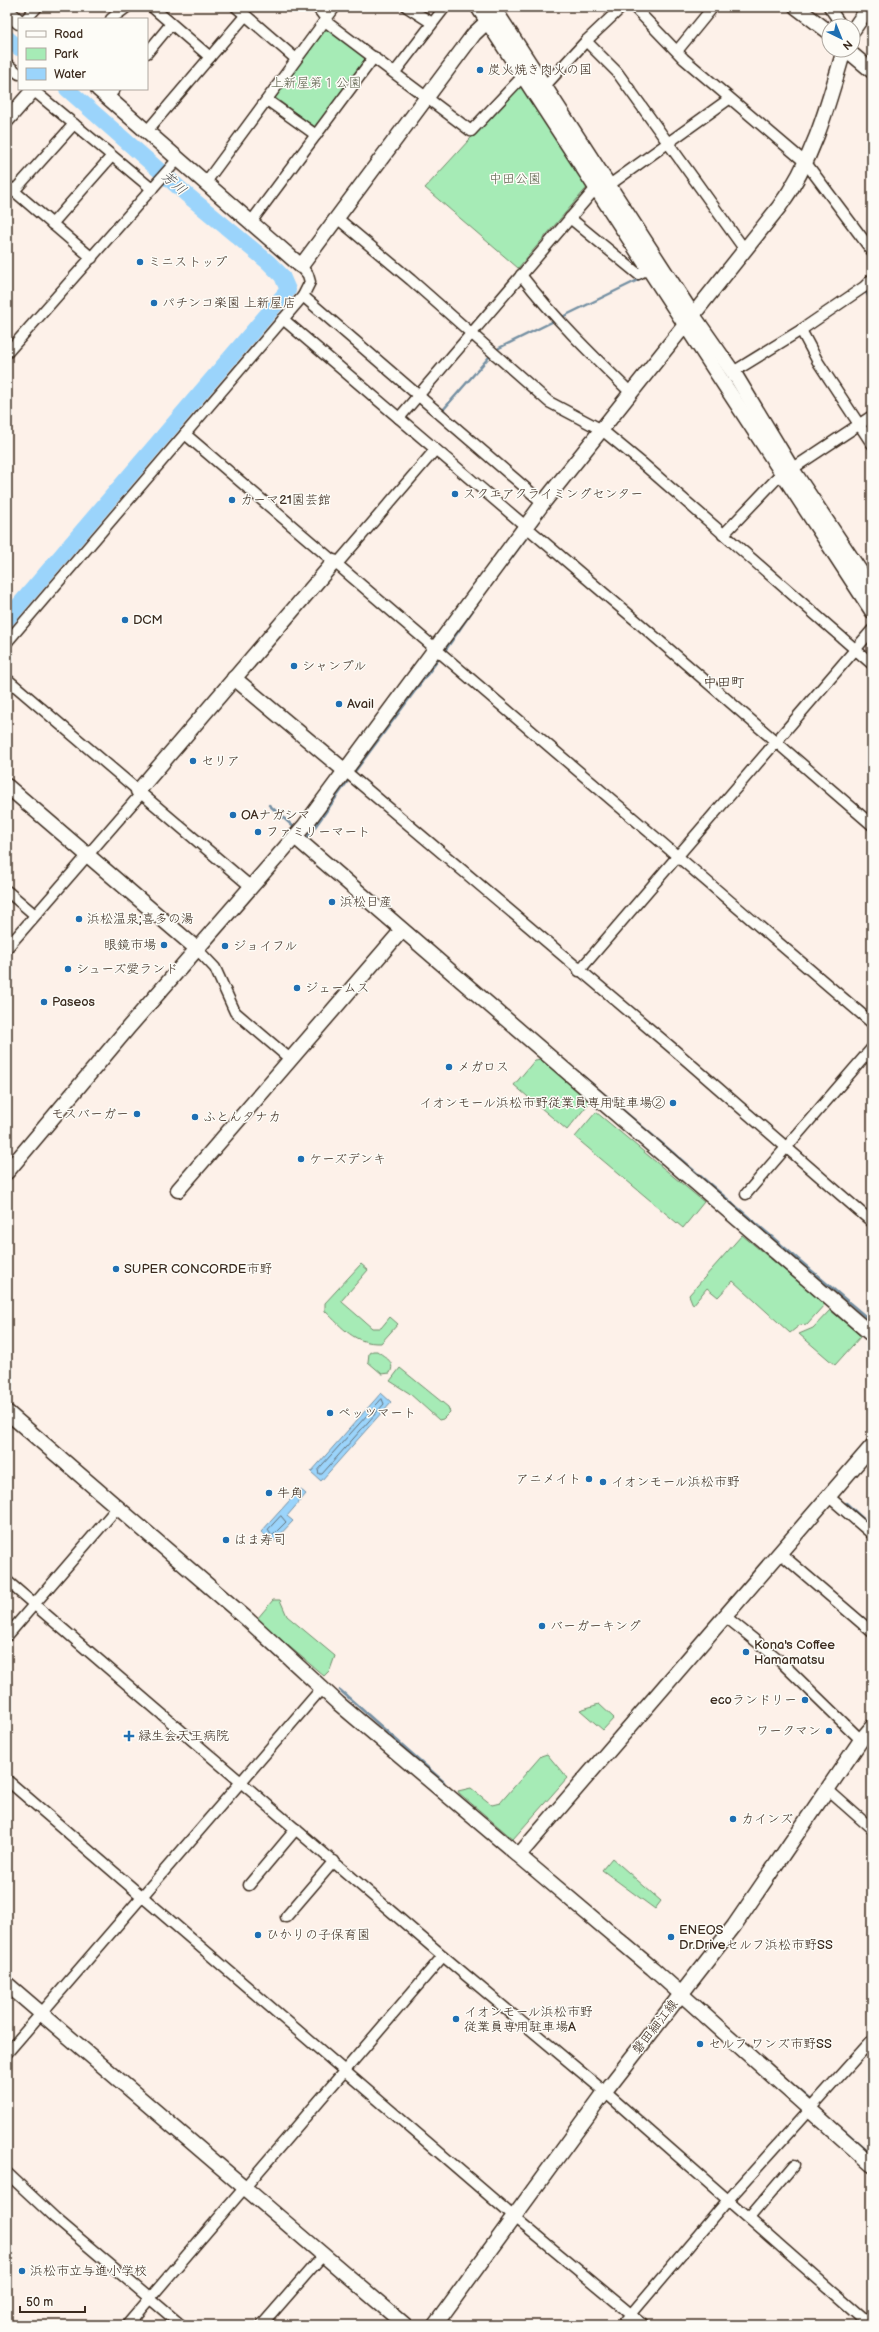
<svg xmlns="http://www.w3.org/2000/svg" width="879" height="2332" font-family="'Balsamiq Sans','Klee One',sans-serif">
<rect width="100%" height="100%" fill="#fdf1e9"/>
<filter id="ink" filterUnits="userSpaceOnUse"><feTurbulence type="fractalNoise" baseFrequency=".025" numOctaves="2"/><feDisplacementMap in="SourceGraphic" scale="8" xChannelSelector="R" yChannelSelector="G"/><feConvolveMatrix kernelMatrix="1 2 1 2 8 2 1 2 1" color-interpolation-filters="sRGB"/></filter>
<g filter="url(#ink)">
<!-- green -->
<g fill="#a6ebb6" stroke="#708a6a">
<polygon points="326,26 367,56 315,127 274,97"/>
<polygon points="523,81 590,184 518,268 425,188"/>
<polygon points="542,1059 590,1102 567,1130 514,1085 535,1060"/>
<polygon points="596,1112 704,1202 683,1228 575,1137"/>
<polygon points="742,1235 825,1304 807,1324 800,1325 790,1333 733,1281 718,1297 707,1288 693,1305 689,1295"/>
<path d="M361 1264 368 1270 342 1300V1302L372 1328H381L390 1317 398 1324 381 1343C354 1344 343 1328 325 1311V1303Z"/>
<polygon points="830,1310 861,1336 835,1365 799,1334 813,1328"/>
<path d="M373 1351H377C385 1357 396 1362 390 1373L382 1374 368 1362 369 1353Z"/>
<polygon points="400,1368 448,1407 450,1412 443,1419 439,1420 409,1393 390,1381"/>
<polygon points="273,1600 280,1600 287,1616 335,1656 330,1670 324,1676 257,1619"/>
<polygon points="599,1704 614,1718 603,1730 580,1710"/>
<polygon points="547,1754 567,1778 513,1839 459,1793 458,1791 471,1788 492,1805 500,1803 541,1756"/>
<polygon points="612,1858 661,1901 655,1909 602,1870"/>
</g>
<!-- water -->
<g fill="#9bd4fb" stroke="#7590a3">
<polygon points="381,1393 391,1402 321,1481 311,1472"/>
<polygon points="300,1489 306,1494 287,1516 293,1521 273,1542 261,1532"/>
</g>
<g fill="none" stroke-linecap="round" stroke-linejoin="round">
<!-- shore -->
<g stroke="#616e76" stroke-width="1">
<polygon points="382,1399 384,1404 322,1474 319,1474 318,1470"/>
<polygon points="281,1516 286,1522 272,1536 268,1530"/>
</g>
<!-- stream -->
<g stroke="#7590a3" stroke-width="2.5">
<polyline points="863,293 866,292 872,302"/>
<polyline points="560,318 642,278"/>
<polyline points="499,348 556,320"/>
<polyline points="445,412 443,410 490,356"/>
<polyline points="533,529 544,513"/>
<polyline points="507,564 530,533"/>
<polyline points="444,652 480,600"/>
<polyline points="353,774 441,656"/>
<polyline points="269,805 296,829"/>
<polyline points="307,838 350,778"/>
<polyline points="330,858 488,995"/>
<polyline points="577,1071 872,1322"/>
<polyline points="846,1503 872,1527"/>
<polyline points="340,1690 444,1782"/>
<polyline points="797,2088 810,2099"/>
<polyline points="844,2130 872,2155"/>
</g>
<!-- river -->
<g stroke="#9bd4fb" stroke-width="16">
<polyline points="7,38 19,48"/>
<polyline points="7,619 288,290 282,276 268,262 186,194 67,89"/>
</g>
<!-- street casing -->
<g stroke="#3b2a1e" stroke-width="13">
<g id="street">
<polyline points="152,7 210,57"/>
<polyline points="236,7 296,59"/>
<polyline points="317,7 326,19"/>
<polyline points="407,7 432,23"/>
<polyline points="634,7 684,59 806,163 872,251"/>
<polyline points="829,7 842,26"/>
<polyline points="26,19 37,7"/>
<polyline points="111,19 127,7"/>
<polyline points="325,21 471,131 523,76"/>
<polyline points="586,41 617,72 745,250"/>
<polyline points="677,51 713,7"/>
<polyline points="147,53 171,24"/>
<polyline points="7,64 19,74"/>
<polyline points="395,72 445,7"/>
<polyline points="544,87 586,41 622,7"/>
<polyline points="33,90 152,189"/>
<polyline points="108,97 115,89"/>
<polyline points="267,100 316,135"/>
<polyline points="147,131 245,16"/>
<polyline points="206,182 335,7"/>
<polyline points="7,185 92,258"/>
<polyline points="608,186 729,99"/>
<polyline points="14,191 74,124"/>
<polyline points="337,218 411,280 549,402 602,430 642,463 872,664"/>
<polyline points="570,218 638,274 648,269"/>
<polyline points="251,222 374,57"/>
<polyline points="52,224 111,157"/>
<path d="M521 275C554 318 592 355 631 393"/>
<polyline points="303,296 543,503"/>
<polyline points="283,319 633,618 872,825"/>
<polyline points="801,330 818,362 872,444"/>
<polyline points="7,353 178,159"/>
<polyline points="733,372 801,330 864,287 872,279"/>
<polyline points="399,418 596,188"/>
<polyline points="185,434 872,1023"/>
<polyline points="792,469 872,416"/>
<polyline points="723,535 783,472"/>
<polyline points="337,564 435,450"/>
<polyline points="7,642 303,296 310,282 308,275 301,266"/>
<polyline points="7,679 250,886"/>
<polyline points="344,770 671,1047 872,1222"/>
<polyline points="7,891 35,915"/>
<polyline points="7,948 139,796 138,791"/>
<polyline points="197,949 215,968 235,1012 290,1059"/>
<polyline points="579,971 872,630"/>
<polyline points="746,1194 872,1048"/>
<polyline points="828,1496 872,1534"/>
<polyline points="780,1553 872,1632"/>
<polyline points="7,1581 443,1956 605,2092 868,2323"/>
<polyline points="726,1617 777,1658 861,1740"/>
<polyline points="7,1636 117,1508"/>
<polyline points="7,1780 514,2217 644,2325"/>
<polyline points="828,1790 872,1829"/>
<polyline points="249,1885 296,1829"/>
<polyline points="286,1917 334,1861"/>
<polyline points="7,2053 322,1688"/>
<polyline points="7,2173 55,2218 181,2325"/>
<polyline points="749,2218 794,2165"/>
<polyline points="127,2325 443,1956"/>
<polyline points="262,2325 323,2255"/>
<polyline points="622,2325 728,2200 872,2040"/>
</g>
</g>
<!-- secondary casing -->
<g stroke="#3b2a1e" stroke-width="17">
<g id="secondary">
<polyline points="478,7 872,611"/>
<polyline points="493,7 693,315 737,378 792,469 872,589"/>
<polyline points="796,7 829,32"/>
<polyline points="7,11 19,22"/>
<polyline points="853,30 869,7"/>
<polyline points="847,50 872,71"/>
<polyline points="98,89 301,266 474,34 494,15"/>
<polyline points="7,120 34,89"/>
<polyline points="234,678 344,770"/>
<polyline points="7,786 197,949"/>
<polyline points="138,791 334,562"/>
<polyline points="295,837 872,1335"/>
<path d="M7 1172 128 1028 305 825 543 503 779 207C813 161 828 105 844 50"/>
<polyline points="178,1190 402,930"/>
<polyline points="7,1412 247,1619 338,1703 652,1968 872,2165"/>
<polyline points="519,1855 872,1446"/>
<polyline points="7,1984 405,2325"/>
<polyline points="435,2325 605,2092 734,1926 861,1740 872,1727"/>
</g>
</g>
<!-- street -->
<use href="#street" stroke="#fdfcf7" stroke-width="10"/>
<!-- secondary -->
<use href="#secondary" stroke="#fdfcf7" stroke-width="14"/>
</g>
</g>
<!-- markers -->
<g fill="#1f6fb2" stroke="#fdfcf7" stroke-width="1.5">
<circle cx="480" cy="70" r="4"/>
<circle cx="140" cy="262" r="4"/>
<circle cx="154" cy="303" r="4"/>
<circle cx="455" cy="494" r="4"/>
<circle cx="232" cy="500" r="4"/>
<circle cx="125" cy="620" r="4"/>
<circle cx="294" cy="666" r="4"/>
<circle cx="339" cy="704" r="4"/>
<circle cx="193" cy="761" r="4"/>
<circle cx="233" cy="815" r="4"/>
<circle cx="258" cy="832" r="4"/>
<circle cx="332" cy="902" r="4"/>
<circle cx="79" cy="919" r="4"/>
<circle cx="164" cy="945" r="4"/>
<circle cx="225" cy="946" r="4"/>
<circle cx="68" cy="969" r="4"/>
<circle cx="297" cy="988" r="4"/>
<circle cx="44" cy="1002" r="4"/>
<circle cx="449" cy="1067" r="4"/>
<circle cx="673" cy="1103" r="4"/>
<circle cx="137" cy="1114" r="4"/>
<circle cx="195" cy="1117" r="4"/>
<circle cx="301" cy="1159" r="4"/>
<circle cx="116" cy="1269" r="4"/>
<circle cx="330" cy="1413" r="4"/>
<circle cx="589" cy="1479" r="4"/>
<circle cx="603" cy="1482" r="4"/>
<circle cx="269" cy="1493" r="4"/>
<circle cx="226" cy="1540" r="4"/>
<circle cx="542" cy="1626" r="4"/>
<circle cx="746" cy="1652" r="4"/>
<circle cx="805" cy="1700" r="4"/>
<circle cx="829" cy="1731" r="4"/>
<path d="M127 1730h4v4h4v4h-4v4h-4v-4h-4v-4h4z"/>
<circle cx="733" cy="1819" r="4"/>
<circle cx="258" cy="1935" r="4"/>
<circle cx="671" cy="1937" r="4"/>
<circle cx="456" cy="2019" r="4"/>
<circle cx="700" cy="2044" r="4"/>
<circle cx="22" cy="2271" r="4"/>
</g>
<g text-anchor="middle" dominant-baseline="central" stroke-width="3" stroke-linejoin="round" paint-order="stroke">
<!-- poi labels -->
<g font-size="13" fill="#3b2a1e" stroke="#fdfcf7" text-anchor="start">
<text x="488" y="70">炭火焼き肉火の国</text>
<text x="148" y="262">ミニストップ</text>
<text x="162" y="303">パチンコ楽園 上新屋店</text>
<text x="463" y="494">スクエアクライミングセンター</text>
<text x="240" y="500">カーマ21園芸館</text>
<text x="133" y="620">DCM</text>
<text x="302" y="666">シャンブル</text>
<text x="347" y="704">Avail</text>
<text x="201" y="761">セリア</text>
<text x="241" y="815">OAナガシマ</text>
<text x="266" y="832">ファミリーマート</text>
<text x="340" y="902">浜松日産</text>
<text x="87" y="919">浜松温泉;喜多の湯</text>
<text x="156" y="945" text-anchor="end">眼鏡市場</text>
<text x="233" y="946">ジョイフル</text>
<text x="76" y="969">シューズ愛ランド</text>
<text x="305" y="988">ジェームス</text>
<text x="52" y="1002">Paseos</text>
<text x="457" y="1067">メガロス</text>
<text x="665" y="1103" text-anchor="end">イオンモール浜松市野従業員専用駐車場②</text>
<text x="129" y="1114" text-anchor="end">モスバーガー</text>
<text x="203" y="1117">ふとんタナカ</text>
<text x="309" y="1159">ケーズデンキ</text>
<text x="124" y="1269">SUPER CONCORDE市野</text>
<text x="338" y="1413">ペッツマート</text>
<text x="581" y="1479" text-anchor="end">アニメイト</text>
<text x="611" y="1482">イオンモール浜松市野</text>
<text x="277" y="1493">牛角</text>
<text x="234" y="1540">はま寿司</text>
<text x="550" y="1626">バーガーキング</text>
<text x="754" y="1645">Kona's Coffee<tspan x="754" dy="15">Hamamatsu</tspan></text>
<text x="797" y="1700" text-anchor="end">ecoランドリー</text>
<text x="821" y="1731" text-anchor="end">ワークマン</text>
<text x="138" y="1736">緑生会天王病院</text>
<text x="741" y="1819">カインズ</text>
<text x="679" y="1930">ENEOS<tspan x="679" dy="15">Dr.Driveセルフ浜松市野SS</tspan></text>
<text x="266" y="1935">ひかりの子保育園</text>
<text x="464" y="2012">イオンモール浜松市野<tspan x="464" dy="15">従業員専用駐車場A</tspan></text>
<text x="708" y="2044">セルフ ワンズ市野SS</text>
<text x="30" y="2271">浜松市立与進小学校</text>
</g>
<!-- park labels -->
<g font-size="13" fill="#565a44" stroke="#fdfcf7">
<text x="316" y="83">上新屋第１公園</text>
<text x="515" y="179">中田公園</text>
</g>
<!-- street labels -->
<g font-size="13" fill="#3b2a1e" stroke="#fdfcf7">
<text transform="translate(655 2027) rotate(-52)">磐田細江線</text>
</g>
<!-- water labels -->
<g font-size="14" font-style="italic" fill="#535455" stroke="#fdfcf7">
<text transform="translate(174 183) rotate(41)">芳川</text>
</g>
<!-- neighbourhood labels -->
<g font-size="14" fill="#3b2a1e" stroke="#fdfcf7">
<text x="724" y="682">中田町</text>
</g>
</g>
<!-- margin -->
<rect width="879" height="2332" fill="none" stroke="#fdfcf7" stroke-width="24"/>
<rect x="12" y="12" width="855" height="2308" fill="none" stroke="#3b2a1e" stroke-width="1.5" filter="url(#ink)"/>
<!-- legend -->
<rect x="18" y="18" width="130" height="72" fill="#fdfcf7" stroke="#afa8a0"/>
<rect x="26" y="31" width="20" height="6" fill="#fdfcf7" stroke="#afa8a0"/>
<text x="54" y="38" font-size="12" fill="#3b2a1e">Road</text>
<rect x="26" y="48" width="20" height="12" fill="#a6ebb6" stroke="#afa8a0"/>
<text x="54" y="58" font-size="12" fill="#3b2a1e">Park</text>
<rect x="26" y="68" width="20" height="12" fill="#9bd4fb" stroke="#afa8a0"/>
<text x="54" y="78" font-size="12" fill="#3b2a1e">Water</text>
<!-- north arrow -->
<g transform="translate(841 38) rotate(137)"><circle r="19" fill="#fdfcf7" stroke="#afa8a0"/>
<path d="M0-3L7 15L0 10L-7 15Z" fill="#1f6fb2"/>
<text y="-6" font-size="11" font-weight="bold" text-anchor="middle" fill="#3b2a1e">N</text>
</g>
<!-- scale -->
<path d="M20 2306v6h65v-6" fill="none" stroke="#3b2a1e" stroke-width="2"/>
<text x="26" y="2306" font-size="12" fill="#3b2a1e" stroke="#fdfcf7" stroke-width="3" paint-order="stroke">50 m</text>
</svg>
